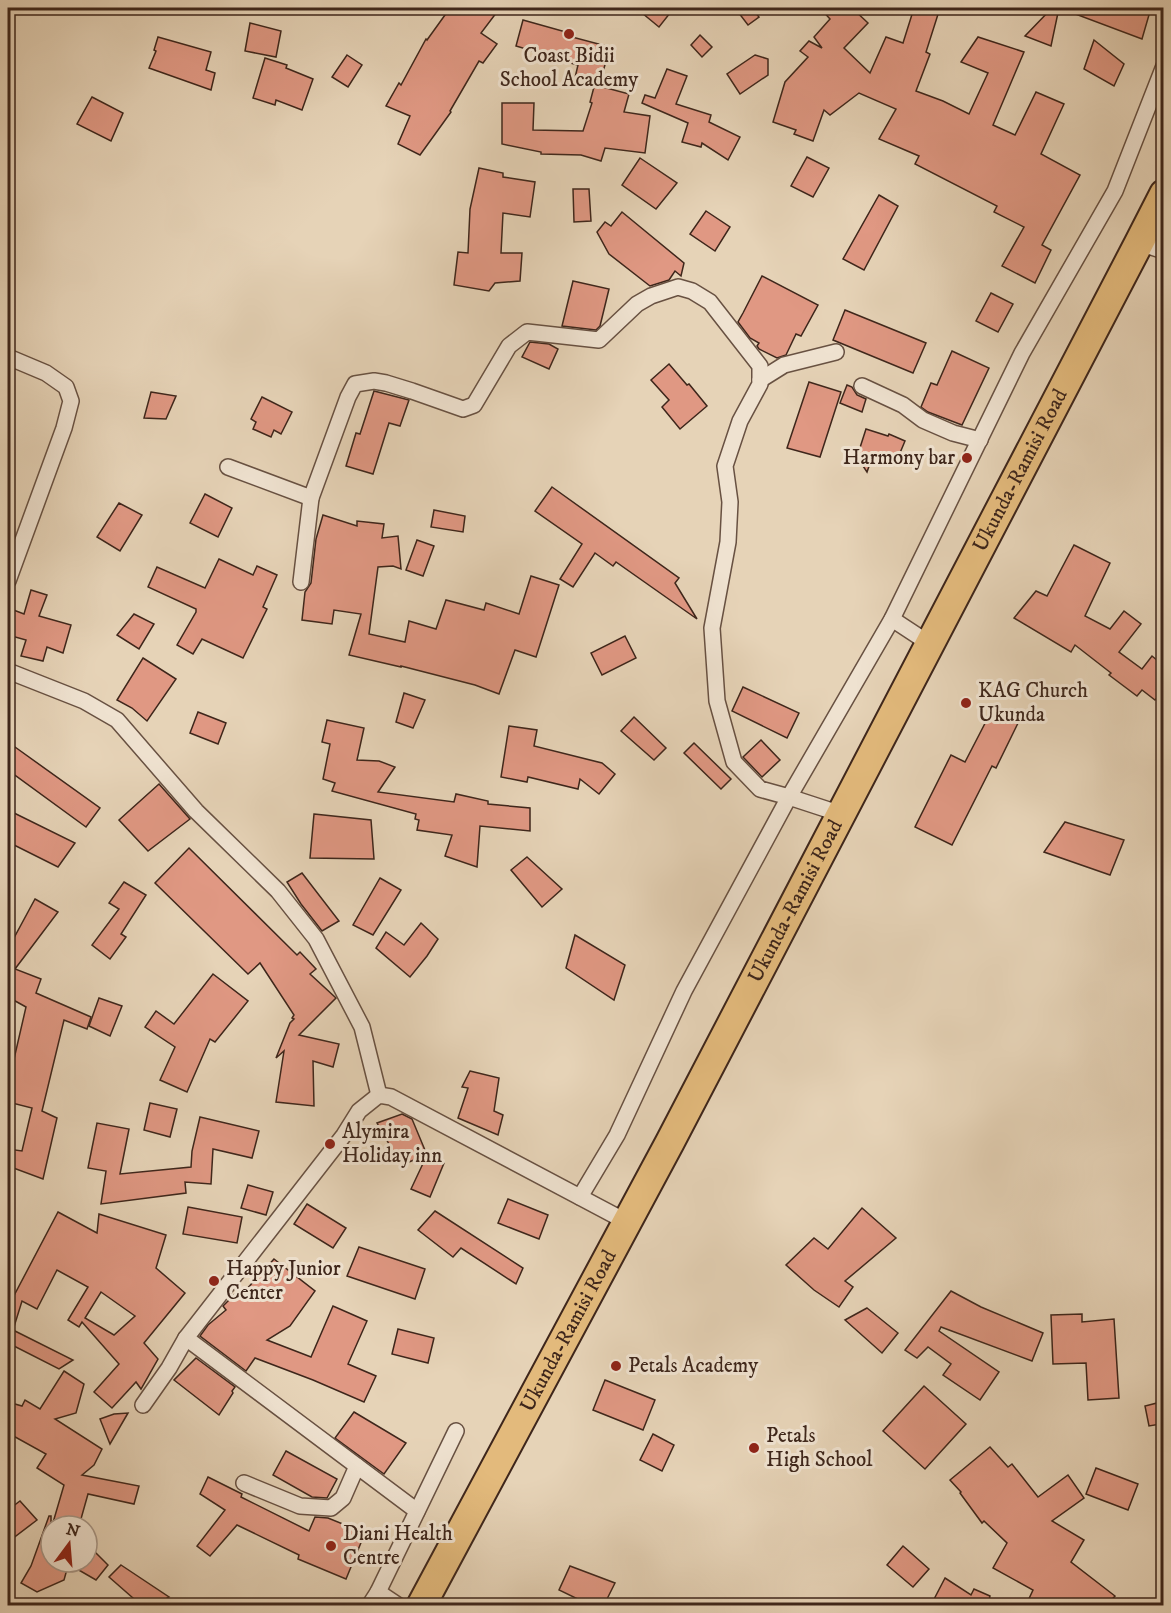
<svg xmlns="http://www.w3.org/2000/svg" width="1171" height="1613" font-family="'IM FELL DW Pica',serif">
<rect width="100%" height="100%" fill="#e6d3b7"/>
<filter id="stains"><feTurbulence type="fractalNoise" baseFrequency=".00333" numOctaves="4"/><feColorMatrix values="0 0 0 0 .2 0 0 0 0 .09 0 0 0 0 .02 0 0 0 .5 -.17"/></filter>
<radialGradient id="worn" r=".72"><stop offset=".6" stop-color="#630" stop-opacity="0"/><stop offset="1" stop-color="#630" stop-opacity=".3"/></radialGradient>
<!-- building -->
<g fill="#e09883" stroke="#3e261b" stroke-width="1.5" fill-rule="evenodd">
<polygon points="450,8 500,8 481,33 497,44 483,63 479,61 450,111 451,112 420,155 398,144 410,116 386,106 399,83 401,85 426,39 427,40"/>
<polygon points="636,8 674,8 659,27"/>
<polygon points="735,8 752,8 759,17 748,25"/>
<polygon points="820,8 852,8 868,23 844,48 870,73 886,37 903,43 914,8 940,8 926,52 930,54 916,91 943,101 969,114 988,73 961,62 978,37 1024,52 993,125 1015,135 1036,92 1064,104 1041,154 1080,175 1042,245 1051,250 1035,283 1002,266 1024,227 994,212 997,206 915,164 919,156 879,139 896,109 859,93 830,115 824,110 813,141 794,134 796,130 773,122 785,82 808,57 800,51 809,41 822,48 814,37 830,19"/>
<polygon points="1052,8 1059,8 1051,46 1025,36"/>
<polygon points="1063,8 1151,8 1142,39 1062,9"/>
<polygon points="523,20 573,34 572,37 610,47 599,86 629,94 624,112 650,116 645,153 605,148 601,161 581,155 541,154 541,152 502,144 502,103 534,103 533,130 583,131 592,103 590,102 594,87 574,82 578,65 570,63 570,62 516,46"/>
<polygon points="250,23 281,31 276,57 245,51"/>
<polygon points="700,35 712,47 702,57 691,45"/>
<polygon points="158,37 211,52 206,70 215,73 211,90 149,68 156,51 154,50"/>
<polygon points="1094,40 1124,64 1114,86 1084,69"/>
<polygon points="347,55 362,65 348,87 332,77"/>
<polygon points="755,55 768,59 768,75 740,94 727,74"/>
<polygon points="265,58 287,65 286,68 313,79 302,110 276,100 275,105 253,98"/>
<polygon points="667,69 687,76 676,104 711,115 709,122 740,137 728,160 702,143 701,147 682,142 688,123 642,103 645,95 655,98"/>
<polygon points="92,97 123,113 111,141 77,124"/>
<polygon points="807,157 829,168 813,197 791,186"/>
<polygon points="640,158 677,183 656,209 622,185"/>
<polygon points="479,168 503,173 503,177 535,182 530,217 503,213 501,253 522,253 520,281 495,283 489,291 454,285 458,252 468,253 470,209"/>
<polygon points="573,189 589,189 591,221 574,222"/>
<polygon points="879,195 898,206 864,270 843,259"/>
<polygon points="706,211 730,227 715,251 690,234"/>
<polygon points="622,212 684,263 681,276 675,271 669,280 650,286 609,254 597,232 605,222 611,226"/>
<polygon points="762,276 818,305 801,336 796,334 786,355 777,358 759,349 757,346 759,343 750,338 738,322 743,313"/>
<polygon points="573,281 609,289 600,326 596,330 562,326"/>
<polygon points="991,293 1013,304 998,332 976,321"/>
<polygon points="845,310 926,343 913,373 833,340"/>
<polygon points="530,342 549,344 558,349 549,369 522,357"/>
<polygon points="952,351 989,368 962,425 928,412 921,407 931,383 937,385"/>
<polygon points="669,364 687,385 689,384 707,406 680,429 662,407 669,400 651,380"/>
<polygon points="809,382 841,392 820,457 787,448"/>
<polygon points="847,385 852,387 857,395 866,399 862,412 840,403"/>
<polygon points="374,391 409,400 400,426 389,423 373,474 346,466 356,433 360,434"/>
<polygon points="151,392 176,396 166,419 144,418"/>
<polygon points="262,397 292,412 281,434 274,430 271,437 253,429 256,422 251,419"/>
<polygon points="866,429 888,436 889,434 905,441 897,460 874,452 867,472 857,457"/>
<polygon points="552,487 679,578 675,583 697,619 616,562 613,566 595,553 573,587 560,579 582,544 535,511"/>
<polygon points="205,494 232,508 218,537 190,523"/>
<polygon points="119,503 142,515 120,551 97,537"/>
<polygon points="434,510 465,516 463,532 431,527"/>
<polygon points="323,515 357,526 357,521 384,524 382,538 398,536 401,569 393,566 378,567 369,634 405,642 409,621 436,629 446,600 484,610 486,603 519,614 531,576 559,585 536,657 515,650 499,694 475,685 401,666 401,667 349,655 361,614 334,610 332,624 302,620 305,592 311,583 316,539"/>
<polygon points="417,540 434,546 423,576 406,570"/>
<polygon points="1074,545 1110,563 1085,616 1110,629 1124,611 1141,624 1119,652 1142,669 1152,656 1164,666 1164,690 1155,700 1142,690 1137,696 1109,675 1111,673 1075,645 1071,652 1014,618 1036,591 1047,596"/>
<polygon points="219,559 253,575 257,566 277,575 263,607 267,609 243,658 202,639 193,654 177,645 196,612 196,609 148,587 157,567 205,588"/>
<polygon points="31,590 47,595 39,616 71,625 63,653 47,647 43,661 21,656 26,640 8,635 8,619 11,609 24,614"/>
<polygon points="134,614 154,624 139,649 117,635"/>
<polygon points="625,636 636,658 602,675 591,653"/>
<polygon points="143,658 176,679 147,721 132,708 117,700"/>
<polygon points="743,687 799,713 787,738 732,711"/>
<polygon points="404,693 425,700 413,728 396,722"/>
<polygon points="994,706 1020,719 996,768 992,766 952,845 915,827 951,755 965,762"/>
<polygon points="198,712 226,723 218,744 190,733"/>
<polygon points="634,717 666,748 654,760 621,731"/>
<polygon points="327,720 364,728 357,760 379,761 395,767 378,792 454,802 456,794 488,801 488,804 530,808 530,831 480,826 477,867 445,856 452,835 417,830 419,820 415,819 416,814 332,791 335,783 323,779 330,744 322,742"/>
<polygon points="509,726 537,730 534,746 602,763 615,774 599,794 580,779 578,789 528,777 527,782 501,777"/>
<polygon points="761,740 780,760 762,777 743,757"/>
<polygon points="694,743 731,779 721,789 684,753"/>
<polygon points="15,747 100,808 86,827 8,770 8,757"/>
<polygon points="159,784 190,819 148,851 119,820"/>
<polygon points="8,810 75,843 58,867 8,842"/>
<polygon points="314,814 371,820 374,859 310,858"/>
<polygon points="1065,822 1124,840 1110,875 1044,852"/>
<polygon points="189,848 297,955 300,952 316,969 310,974 336,998 299,1035 339,1044 333,1067 313,1061 314,1106 276,1102 284,1051 276,1058 290,1023 294,1019 292,1018 294,1015 260,963 248,974 155,883"/>
<polygon points="527,857 562,889 542,907 511,870"/>
<polygon points="302,873 339,921 322,931 301,904 287,882"/>
<polygon points="380,878 401,890 373,935 353,925"/>
<polygon points="124,882 146,895 121,934 126,937 110,959 92,945 119,909 109,903"/>
<polygon points="35,899 58,912 15,969 41,979 36,993 91,1017 87,1029 64,1020 42,1111 57,1118 43,1179 8,1166 8,1149 22,1151 32,1108 8,1102 8,1085 26,1007 8,997 8,949"/>
<polygon points="421,923 438,939 427,956 410,977 376,948 386,932 404,945"/>
<polygon points="575,935 625,965 614,1000 566,968"/>
<polygon points="213,974 248,1001 215,1042 210,1039 187,1092 160,1080 175,1047 145,1027 156,1011 174,1024"/>
<polygon points="99,998 122,1006 110,1036 89,1026"/>
<polygon points="470,1071 499,1078 494,1111 503,1115 498,1135 458,1118 468,1088 462,1087"/>
<polygon points="150,1103 177,1109 170,1137 144,1130"/>
<polygon points="402,1114 412,1119 427,1155 401,1165 377,1123"/>
<polygon points="200,1117 259,1131 252,1158 213,1149 211,1184 185,1182 186,1193 101,1204 106,1171 88,1168 97,1123 129,1129 120,1174 191,1167 192,1151"/>
<polygon points="427,1155 444,1163 430,1197 411,1189"/>
<polygon points="248,1185 273,1192 266,1215 241,1208"/>
<polygon points="508,1199 548,1215 539,1239 498,1223"/>
<polygon points="307,1204 346,1228 333,1248 294,1224"/>
<polygon points="188,1207 242,1217 237,1243 183,1234"/>
<polygon points="862,1208 896,1238 845,1281 853,1287 839,1307 814,1290 786,1265 814,1238 828,1249"/>
<polygon points="435,1211 523,1268 516,1284 461,1248 453,1257 418,1230"/>
<path d="M58 1212 97 1233 99 1214 166 1235 156 1268 185 1293 144 1343 158 1359 141 1389 136 1382 112 1408 94 1392 119 1364 82 1322 79 1327 68 1320 88 1287 57 1270 37 1309 22 1301 13 1330 73 1360 59 1369 8 1343V1307ZM101 1292 135 1316 114 1335 85 1318Z"/>
<polygon points="359,1247 425,1269 415,1299 347,1276"/>
<polygon points="274,1259 315,1291 290,1326 267,1340 311,1357 333,1306 367,1321 348,1364 376,1376 364,1402 313,1380 255,1358 246,1371 200,1336 208,1325 226,1310 223,1306 240,1289 244,1292"/>
<polygon points="951,1291 981,1307 1043,1333 1032,1361 941,1327 939,1331 999,1372 980,1400 943,1375 951,1364 928,1347 917,1358 905,1350"/>
<polygon points="867,1308 898,1333 882,1353 845,1320"/>
<polygon points="1082,1314 1082,1322 1114,1319 1119,1398 1088,1400 1086,1363 1053,1364 1051,1315"/>
<polygon points="398,1329 434,1338 428,1363 392,1354"/>
<polygon points="196,1358 235,1387 232,1391 233,1393 219,1415 174,1380"/>
<polygon points="64,1371 84,1384 76,1413 55,1419 102,1449 94,1465 82,1475 139,1486 134,1504 88,1494 79,1526 52,1526 64,1485 37,1468 46,1454 8,1433 8,1402 22,1406 25,1400 40,1409"/>
<polygon points="605,1380 655,1400 643,1430 593,1410"/>
<polygon points="924,1386 966,1424 925,1469 883,1431"/>
<polygon points="1157,1403 1161,1424 1149,1426 1145,1406"/>
<polygon points="354,1412 406,1443 384,1474 335,1438"/>
<polygon points="128,1413 110,1444 100,1419 114,1414"/>
<polygon points="653,1434 674,1445 662,1471 640,1460"/>
<polygon points="990,1447 1008,1467 1012,1464 1038,1497 1068,1475 1084,1498 1052,1521 1084,1540 1071,1562 1115,1596 1107,1605 1026,1605 1033,1590 993,1568 1007,1543 984,1521 982,1523 960,1493 961,1492 950,1480"/>
<polygon points="286,1451 337,1479 327,1498 312,1497 273,1475"/>
<polygon points="1096,1468 1138,1484 1128,1510 1086,1494"/>
<polygon points="208,1477 242,1494 241,1497 309,1531 315,1517 328,1518 365,1533 346,1579 298,1559 299,1555 237,1525 210,1556 197,1546 225,1510 200,1494"/>
<polygon points="20,1501 37,1520 8,1542 8,1510"/>
<polygon points="49,1516 51,1516 51,1562 69,1562 64,1580 37,1592 21,1583 31,1566"/>
<polygon points="903,1546 929,1569 913,1587 887,1565"/>
<polygon points="93,1550 108,1565 96,1580 77,1569 83,1562 87,1562 87,1557"/>
<polygon points="121,1565 169,1597 156,1605 141,1605 109,1577"/>
<polygon points="570,1566 615,1583 604,1605 590,1605 559,1590"/>
<polygon points="945,1578 971,1595 974,1589 990,1596 988,1605 931,1605"/>
</g>
<g fill="none" stroke-linecap="round" stroke-linejoin="round">
<!-- street casing -->
<g stroke="#685142" stroke-width="18">
<g id="street">
<polyline points="1139,243 1164,251"/>
<polyline points="8,357 46,373 66,387 71,401 64,428 8,581"/>
<polyline points="760,380 784,365 836,352"/>
<polyline points="862,386 903,405 923,420 953,433 980,440"/>
<polyline points="228,467 311,498 348,397 355,384 374,381 386,383 412,391 463,409 474,405 509,346 527,332 599,340 637,304 651,296 678,287 692,291 710,302 760,366 760,384 740,421 725,466 730,502 728,542 712,628 717,701 734,762 760,789 789,797 841,814"/>
<polyline points="301,582 311,498"/>
<polyline points="892,619 930,644"/>
<polyline points="8,671 84,701 117,720 196,811 278,891 316,939 362,1027 379,1095"/>
<polyline points="580,1197 617,1135 684,991 789,797 892,619 1022,353 1115,191 1164,66"/>
<polyline points="186,1338 417,1511"/>
<polyline points="143,1405 169,1368 186,1338 344,1135 359,1111 379,1095 391,1097 627,1222"/>
<polyline points="244,1483 300,1506 331,1508 343,1498 357,1466"/>
<polyline points="378,1592 399,1606"/>
<polyline points="369,1606 378,1592 456,1431"/>
</g>
</g>
<!-- highway casing -->
<g stroke="#3e261b" stroke-width="32">
<g id="highway">
<path id="s1" d="M421 1606 670 1142 1139 243 1164 194"/>
</g>
</g>
<!-- street -->
<use href="#street" stroke="#efe2d0" stroke-width="15"/>
<!-- highway -->
<use href="#highway" stroke="#e3ba7c" stroke-width="28"/>
</g>
<!-- markers -->
<g fill="#8f2418" stroke="#efe2d0" stroke-width="2">
<circle cx="569" cy="34" r="6"/>
<circle cx="967" cy="458" r="6"/>
<circle cx="966" cy="703" r="6"/>
<circle cx="330" cy="1144" r="6"/>
<circle cx="214" cy="1281" r="6"/>
<circle cx="616" cy="1366" r="6"/>
<circle cx="754" cy="1448" r="6"/>
<circle cx="331" cy="1546" r="6"/>
</g>
<g text-anchor="middle" dominant-baseline="central" stroke-width="6" stroke-linejoin="round" paint-order="stroke">
<!-- poi labels -->
<g font-size="21" fill="#3e261b" stroke="#efe2d0" text-anchor="start">
<text x="569" y="56" text-anchor="middle">Coast Bidii<tspan x="569" dy="24">School Academy</tspan></text>
<text x="955" y="458" text-anchor="end">Harmony bar</text>
<text x="978" y="691">KAG Church<tspan x="978" dy="24">Ukunda</tspan></text>
<text x="342" y="1132">Alymira<tspan x="342" dy="24">Holiday inn</tspan></text>
<text x="226" y="1269">Happy Junior<tspan x="226" dy="24">Center</tspan></text>
<text x="628" y="1366">Petals Academy</text>
<text x="766" y="1436">Petals<tspan x="766" dy="24">High School</tspan></text>
<text x="343" y="1534">Diani Health<tspan x="343" dy="24">Centre</tspan></text>
</g>
<!-- street labels -->
<g font-size="21" fill="#3e261b" stroke="#efe2d0">
<text stroke="none"><textPath href="#s1" startOffset="1284">Ukunda-Ramisi Road</textPath></text>
<text stroke="none"><textPath href="#s1" startOffset="798">Ukunda-Ramisi Road</textPath></text>
<text stroke="none"><textPath href="#s1" startOffset="312">Ukunda-Ramisi Road</textPath></text>
</g>
</g>
<!-- margin -->
<rect width="1171" height="1613" fill="none" stroke="#e6d3b7" stroke-width="30"/>
<rect x="9" y="9" width="1153" height="1595" fill="none" stroke="#3e261b" stroke-width="3"/>
<rect x="15" y="15" width="1141" height="1583" fill="none" stroke="#3e261b" stroke-width="1.5"/>
<!-- north arrow -->
<g transform="translate(69 1544) rotate(16)"><circle r="28" fill="#efe2d0" stroke="#a89788" stroke-width="1.5"/>
<path d="M0-4.5L10 22L0 15L-10 22Z" fill="#8f2418"/>
<text y="-9" font-size="16" font-weight="bold" text-anchor="middle" fill="#3e261b">N</text>
</g>
<rect width="100%" height="100%" filter="url(#stains)"/>
<rect width="100%" height="100%" fill="url(#worn)"/>
</svg>
